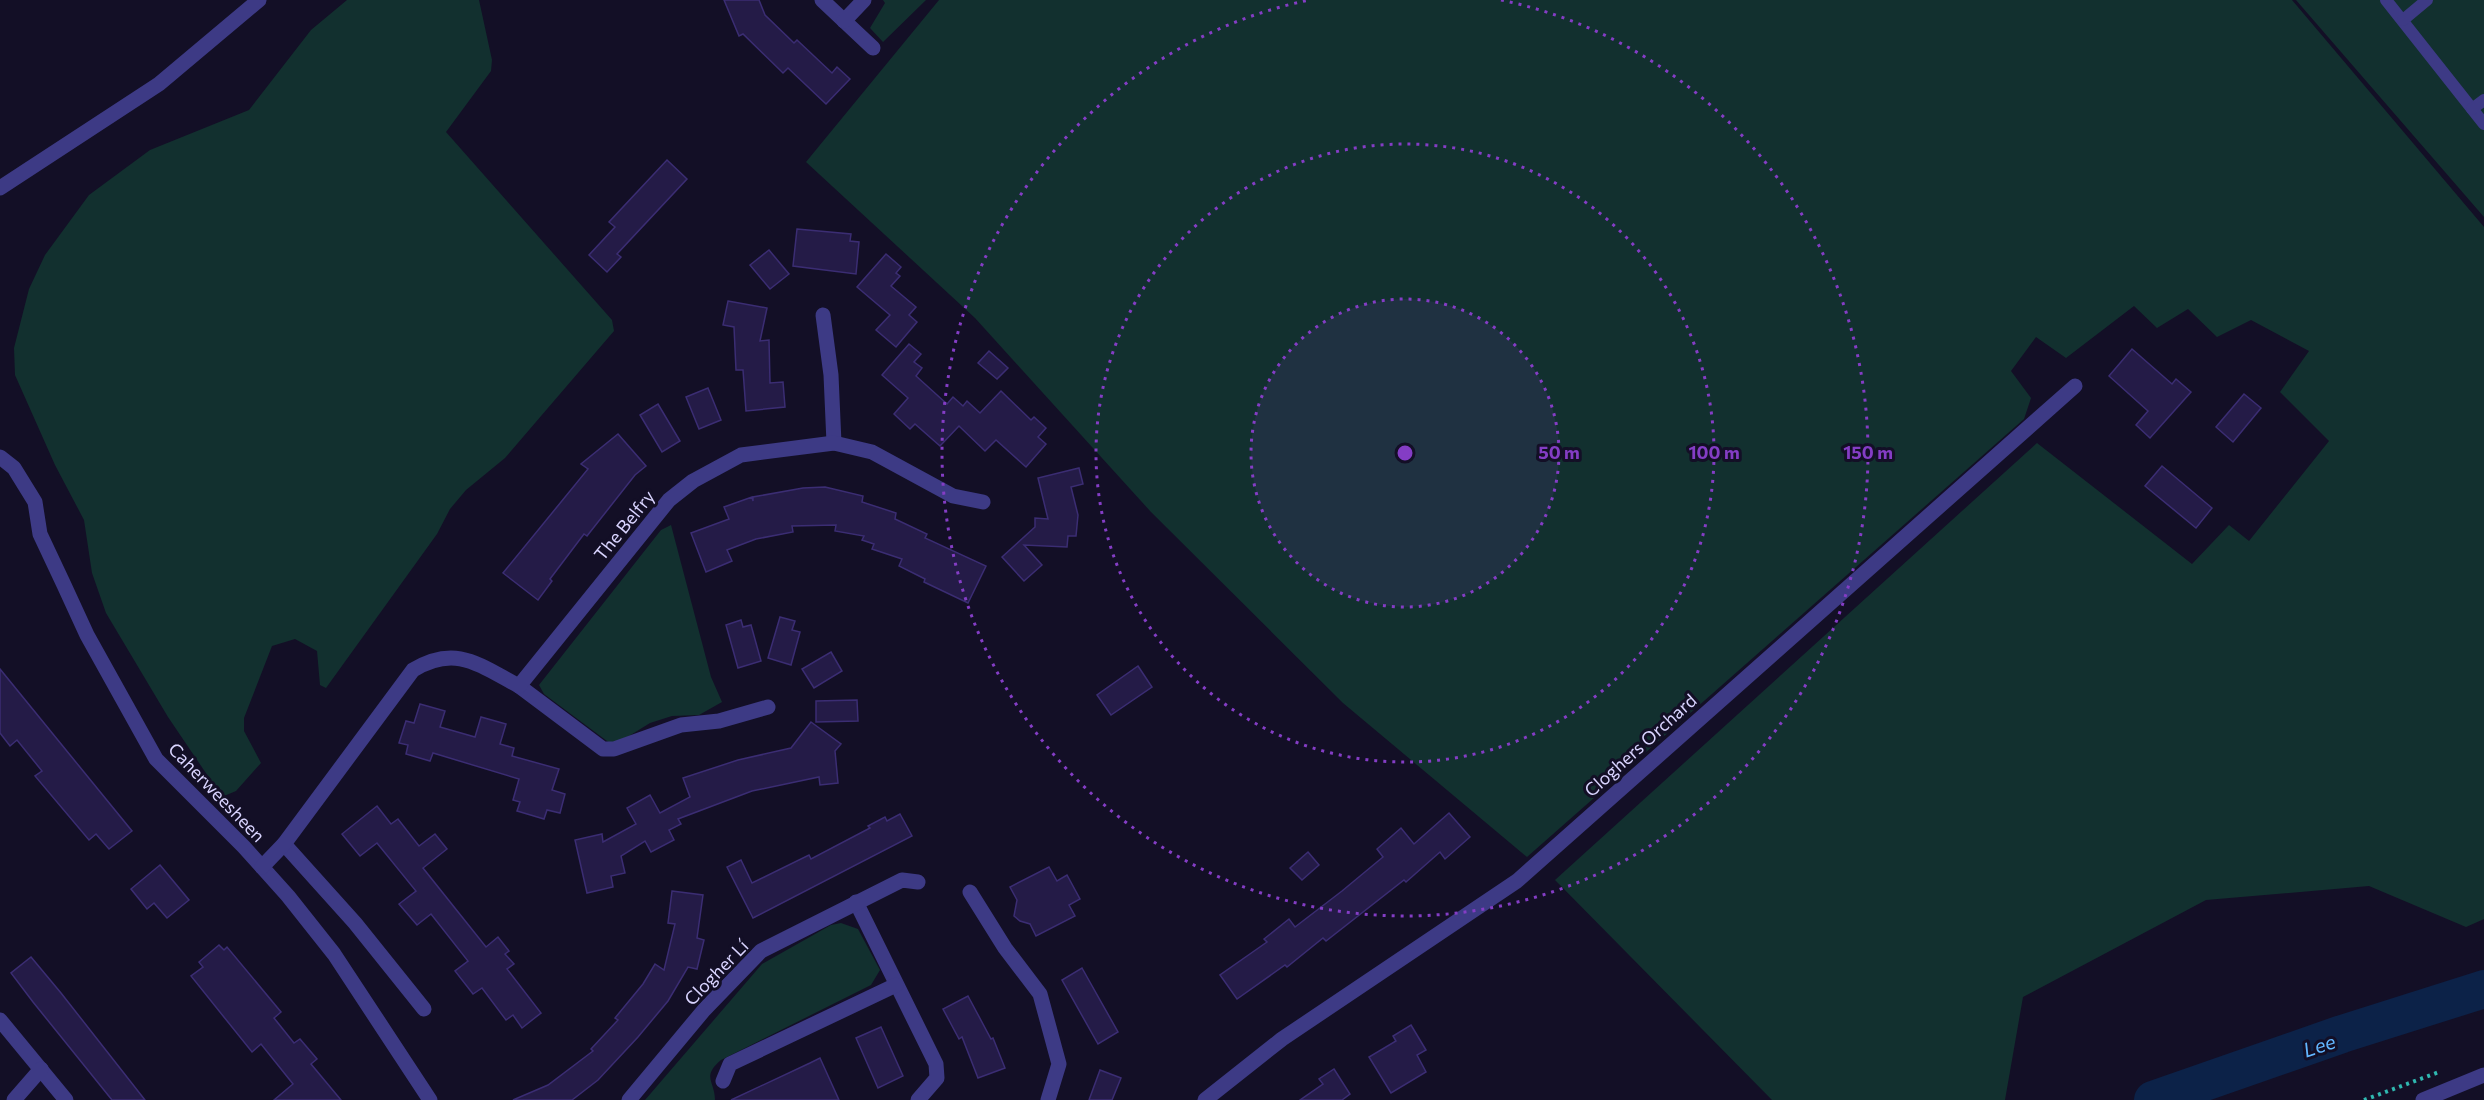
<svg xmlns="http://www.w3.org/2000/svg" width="2484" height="1100" font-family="Commissioner,sans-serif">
<rect width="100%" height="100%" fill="#130f26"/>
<!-- green -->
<g fill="#12302f">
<polygon points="347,0 479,0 492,60 491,71 446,132 612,320 614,331 505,458 466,490 450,509 437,534 326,688 320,685 317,651 295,639 272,646 244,718 244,731 261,763 236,791 224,796 216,788 168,717 106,613 92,573 84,520 55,465 15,375 14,348 29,289 45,255 89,195 150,150 249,110 311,30"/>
<polygon points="883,0 926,0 883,42 870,28 885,3"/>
<polygon points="939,0 2292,0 2484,227 2484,919 2466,927 2369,886 2206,900 2023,997 2005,1100 1772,1100 1555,880 2037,443 2192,564 2229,525 2249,541 2329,441 2280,392 2309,351 2251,320 2217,337 2188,309 2157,328 2134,306 2066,358 2036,337 2011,371 2031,398 2024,419 1527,857 1343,703 1151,512 975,318 806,162"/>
<polygon points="2296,0 2484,0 2484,217"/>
<polygon points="671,525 711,677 722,702 699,715 672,716 650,723 629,736 611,744 544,694 539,685 661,530"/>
<path d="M841 923 858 929 880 970 871 985 721 1060C701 1077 715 1081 715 1100H645L762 964 831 925Z"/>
</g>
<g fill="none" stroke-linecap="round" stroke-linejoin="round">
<!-- river -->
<polyline stroke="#0c2248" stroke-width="38" points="2153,1100 2342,1034 2484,989"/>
</g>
<!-- building -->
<g fill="#241b47" stroke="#3b2d73" stroke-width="1.5">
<polygon points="724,0 759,0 765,15 794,43 797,40 832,73 837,67 850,79 826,104 788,68 783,73 743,34 739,36"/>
<polygon points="667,160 687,179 617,254 621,257 607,272 589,255 615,227 609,222"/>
<polygon points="797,229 851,234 850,241 859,242 856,274 793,266"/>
<polygon points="769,250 789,274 770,289 750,265"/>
<polygon points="886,254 901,267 896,273 900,276 891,286 916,307 909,315 917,322 896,347 876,330 890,315 857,287"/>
<polygon points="728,301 767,308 760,341 769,340 770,383 783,382 785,407 746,411 743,370 736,370 734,327 723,325"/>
<polygon points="909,344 921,354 914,362 922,368 916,376 947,404 953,397 963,406 967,401 980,413 1001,391 1031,420 1034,417 1046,428 1038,437 1046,444 1026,467 996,440 985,451 959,426 940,446 915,424 910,429 894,414 908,398 882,375"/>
<polygon points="2132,349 2172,384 2176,379 2191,392 2150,438 2136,425 2148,411 2109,376"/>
<polygon points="989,351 1008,368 997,379 978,363"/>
<polygon points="708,388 721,420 699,429 686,397"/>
<polygon points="2244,394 2261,408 2233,442 2216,427"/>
<polygon points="658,404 680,441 662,452 640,415"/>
<polygon points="618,434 646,466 635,475 587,536 584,534 550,579 552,581 538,600 503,573 588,469 581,464"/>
<polygon points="2162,466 2212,508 2196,528 2145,486"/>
<polygon points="1079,468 1083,484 1071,487 1078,515 1076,536 1068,536 1067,547 1024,545 1042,565 1024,581 1002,557 1035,527 1035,518 1048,519 1038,478"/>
<polygon points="825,487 863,496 862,502 896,513 895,519 927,534 925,538 986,566 968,603 924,582 925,579 899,566 902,559 872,549 874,544 862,540 864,536 835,531 836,525 792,526 793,532 756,539 727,550 732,561 706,572 691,533 729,519 724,507 752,497 753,501 753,497 803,488"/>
<polygon points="780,617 795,621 792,630 800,632 791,665 768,658"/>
<polygon points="741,620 743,627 751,625 761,661 738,668 726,625"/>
<polygon points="831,652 842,671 814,688 802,669"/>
<polygon points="1138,666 1152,687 1111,715 1097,695"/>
<polygon points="0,669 132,831 109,849 96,834 89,840 35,776 42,771 17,740 10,746 0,733"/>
<polygon points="857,700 858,721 816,722 816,701"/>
<polygon points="420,704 445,711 440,727 475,737 481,717 506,724 500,744 514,748 512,756 559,769 552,790 565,794 560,813 547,810 544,819 517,811 520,802 513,800 519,779 433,753 430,761 406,754 408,745 399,743 406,721 414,723"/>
<polygon points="811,722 841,744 835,751 838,783 820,785 819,777 752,791 678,819 681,824 669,830 674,840 651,852 645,841 621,856 625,873 611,876 613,887 587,893 575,840 602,834 603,842 636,824 627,808 650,795 660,813 690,797 683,778 738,760 791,748"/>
<polygon points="377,806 391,824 398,819 419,846 435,834 447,849 423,868 486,947 498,937 509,951 505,954 514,964 507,969 541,1013 522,1028 513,1015 506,1020 482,988 473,994 455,971 468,961 431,914 417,925 399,904 416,891 377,843 360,856 342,834"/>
<polygon points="1449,813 1470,837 1445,859 1440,852 1406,882 1404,880 1326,941 1323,938 1287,967 1285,965 1237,999 1220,975 1267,942 1264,939 1289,919 1295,927 1342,891 1383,857 1377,849 1401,828 1414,844"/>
<polygon points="900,814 912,836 753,918 727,867 741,860 752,883 809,855 811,859 870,828 868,826 885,817 887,821"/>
<polygon points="1308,852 1319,865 1302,880 1290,868"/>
<polygon points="160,865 189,900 167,918 154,903 147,909 131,889"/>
<polygon points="1049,867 1057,881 1067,875 1080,899 1069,905 1075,916 1036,936 1030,924 1020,921 1014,916 1017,900 1010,887"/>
<polygon points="672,891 703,895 697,938 704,940 697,969 688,967 668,1001 638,1037 598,1080 572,1100 513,1100 548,1085 593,1051 591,1049 618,1020 615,1018 643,984 655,964 664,970 675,924 668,923"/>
<polygon points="219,945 224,950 227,947 281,1012 274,1018 294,1043 300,1039 317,1059 311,1064 341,1100 274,1100 293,1084 261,1044 252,1052 191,976 203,967 199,962"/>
<polygon points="31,957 61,993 145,1100 112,1100 33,1002 11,973"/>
<polygon points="1082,968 1118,1032 1098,1044 1062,980"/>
<polygon points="968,996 991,1039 993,1038 1005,1068 978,1078 962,1037 959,1039 943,1009"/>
<polygon points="1411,1025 1426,1050 1417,1055 1426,1072 1391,1093 1369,1057 1396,1041 1393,1036"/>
<polygon points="881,1027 903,1076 878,1088 856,1038"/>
<polygon points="820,1058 839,1100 731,1100 810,1063"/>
<polygon points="1334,1069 1350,1094 1342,1100 1300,1100 1323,1084 1319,1079"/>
<polygon points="1100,1070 1121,1078 1112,1100 1089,1100"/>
</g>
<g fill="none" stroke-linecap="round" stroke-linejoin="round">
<!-- path -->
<polyline stroke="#2fb8b0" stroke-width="4" stroke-dasharray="3 4.5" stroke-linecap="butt" points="2364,1100 2439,1072"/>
<!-- service -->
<g stroke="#3d3a85" stroke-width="12">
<polyline points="2386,0 2484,124"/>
<polyline points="2403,20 2427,0"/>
<polyline points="2472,109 2484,100"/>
</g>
<!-- minor -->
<g stroke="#3d3a85" stroke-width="15">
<polyline points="822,0 873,48"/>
<polyline points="844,21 864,0"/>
<polyline points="0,188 159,84 259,0"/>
<polyline points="823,315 831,375 834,443"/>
<polyline points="0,457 14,468 35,502 40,534 64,585 87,635 156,759 244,847 288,896 334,954 430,1100"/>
<polyline points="519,686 603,749 614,749 681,725 719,721 768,707"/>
<polyline points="284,844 355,923 424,1009"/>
<path d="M262 867 284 844 413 670C456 644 479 665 519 686L669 500 693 481 741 455 834 443 872 452 953 496 983 502"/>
<polyline points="970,892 1005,948 1040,994 1059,1064 1048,1100"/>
<polyline points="856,902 936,1064 937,1078 918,1100"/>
<polyline points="0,1020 66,1100"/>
<polyline points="723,1081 730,1064 896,985"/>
<polyline points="14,1100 41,1069"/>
<polyline points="629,1100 704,1010 761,951 902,880 918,882"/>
<polyline points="1205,1100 1282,1039 1517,881 2075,386"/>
<polyline points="2423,1100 2484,1075"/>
</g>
</g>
<!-- distance rings -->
<circle cx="1405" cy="453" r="154" fill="#843dc5" fill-opacity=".12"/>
<g fill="none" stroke="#843dc5" stroke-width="3" stroke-dasharray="3 6">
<circle cx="1405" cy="453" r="154"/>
<circle cx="1405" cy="453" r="309"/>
<path d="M1501 0A463 463 0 1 1 1309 0"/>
</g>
<g text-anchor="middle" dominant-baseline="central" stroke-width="6" stroke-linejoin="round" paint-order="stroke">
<!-- street labels -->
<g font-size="18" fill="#d9d4ff" stroke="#130f26">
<text transform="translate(624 525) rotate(-51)">The Belfry</text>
<text transform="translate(1640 745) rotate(-42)">Cloghers Orchard</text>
<text transform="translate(217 792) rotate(46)">Caherweesheen</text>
<text transform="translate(716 972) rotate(-46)">Clogher Lí</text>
</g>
<!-- water labels -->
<g font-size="20" font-style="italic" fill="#62b6ff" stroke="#130f26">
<text transform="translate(2319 1045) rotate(-18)">Lee</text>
</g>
</g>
<circle cx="1405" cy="453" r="9" fill="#843dc5" stroke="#130f26" stroke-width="3"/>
<g font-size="18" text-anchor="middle" font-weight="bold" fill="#843dc5" stroke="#130f26" stroke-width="6" stroke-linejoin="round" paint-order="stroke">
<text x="1559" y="459">50 m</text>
<text x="1714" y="459">100 m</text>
<text x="1868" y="459">150 m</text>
</g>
</svg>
